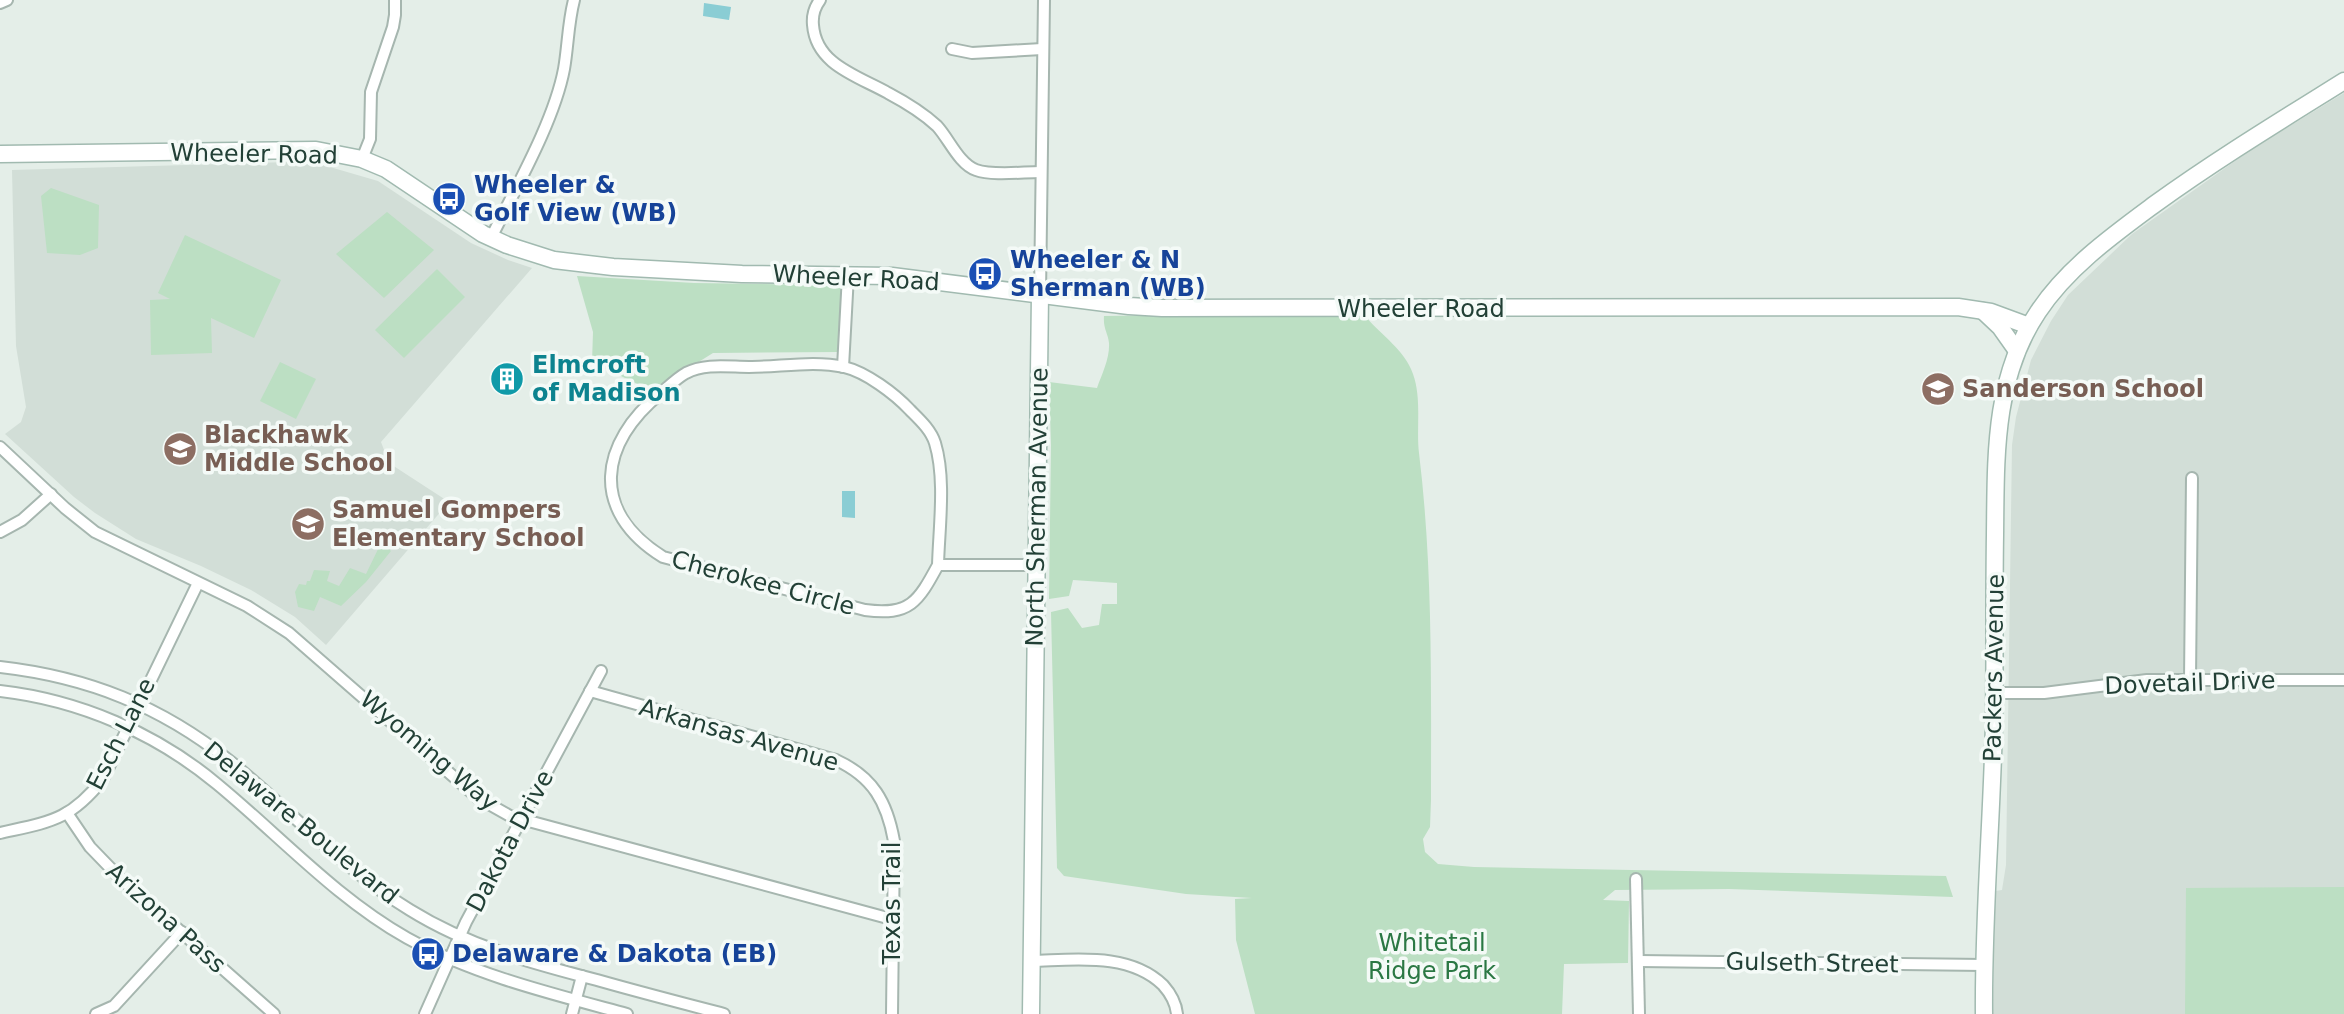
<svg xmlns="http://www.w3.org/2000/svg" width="2344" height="1014" font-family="'DejaVu Sans',sans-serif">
<rect width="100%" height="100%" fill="#e4eee8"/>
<!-- built -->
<g fill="#d2ded7">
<polygon points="2344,93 2344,1014 1993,1014 1995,891 2002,890 2006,865 2012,445 2016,417 2031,360 2051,321 2068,295 2132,234 2252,149"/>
<polygon points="289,162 323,165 378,181 471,243 508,260 532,268 381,442 389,463 449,502 326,645 295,617 251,590 201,566 136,539 95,513 74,497 5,434 21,422 26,407 16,346 12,170"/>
</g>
<!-- green -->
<g fill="#bcdfc3">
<polygon points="51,188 99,205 98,248 80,255 47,253 41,196"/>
<polygon points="387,212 434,250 384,298 336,254"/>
<polygon points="185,235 281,280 254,338 211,318 212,353 151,355 150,300 170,299 158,293"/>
<polygon points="437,269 465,297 404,358 375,330"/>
<polygon points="577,276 694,283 842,285 839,352 713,353 652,391 592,362 593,332"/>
<path d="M1339 313 1366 317C1382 336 1405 350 1413 374 1422 399 1416 428 1419 453 1433 568 1431 684 1431 800L1430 827 1423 839 1425 852 1438 864 1474 867 1946 876 1953 897 1729 889 1615 890 1603 900 1629 901 1628 963 1564 964 1562 1014H1255L1236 940 1235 899 1252 898 1186 894 1064 876 1057 868 1051 612 1068 608 1082 628 1099 625 1102 604H1117V583L1073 580 1069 596 1049 599 1051 445 1049 382 1097 388C1102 374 1110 358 1109 343 1108 333 1103 329 1104 316Z"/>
<polygon points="280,362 316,379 296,419 260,401"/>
<polygon points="381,543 391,551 366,582 341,606 320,597 314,611 298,607 295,592 299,584 306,585 307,581 310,581 314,570 330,571 327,581 339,586 350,568 366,574"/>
<polygon points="2344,887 2344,1014 2185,1014 2186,888"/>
</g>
<!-- water -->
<g fill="#8acdd4">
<polygon points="704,3 731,7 729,20 703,16"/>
<polygon points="842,491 855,491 855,518 842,517"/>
</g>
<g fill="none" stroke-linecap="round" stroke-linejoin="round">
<!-- street casing -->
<g stroke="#a6b6af" stroke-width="14">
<g id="street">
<path d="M820 0C814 8 812 15 813 25 816 65 858 76 888 93 905 102 923 113 937 126 949 139 959 164 976 170 992 176 1023 172 1040 172"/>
<polyline points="0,3 7,0"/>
<polyline points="952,49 972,53 1042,49"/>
<polyline points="362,159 370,139 371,92 393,27 395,15 395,0"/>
<path d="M491 238C515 189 554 122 564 69 568 46 568 23 574 0"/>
<polyline points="1040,294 1044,0"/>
<polyline points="843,367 848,275"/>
<polyline points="0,447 65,508 95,532 247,606 289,633 478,798 510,816 895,920"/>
<polyline points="0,532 22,520 51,494"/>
<path d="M938 565C918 602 910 616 865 610L663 557C589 511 599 443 661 393 669 386 677 378 686 373 705 363 729 367 749 367 780 367 814 360 844 367 866 372 895 394 910 410 920 420 931 430 935 443 946 479 939 528 938 565H1037"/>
<path d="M0 667C88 677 161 706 231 762 291 811 343 869 410 910 468 946 531 963 597 980 639 992 682 1003 724 1014"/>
<polyline points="2190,680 2192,478"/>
<path d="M0 691C79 700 156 733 217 784 279 835 336 898 407 938 474 975 553 994 627 1014"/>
<path d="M590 691 836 760C873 777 887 802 894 841L892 1014"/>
<polyline points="1994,693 2044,693 2147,680 2344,680"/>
<polyline points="67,813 90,847 120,878 274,1014"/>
<path d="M0 833C49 822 70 821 103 779L198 583"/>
<polyline points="1636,879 1639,1014"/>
<path d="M1032 961C1075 960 1129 952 1163 985 1171 994 1176 1003 1177 1014"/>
<polyline points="1639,961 1984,965"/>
<polyline points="96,1014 114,1006 182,932"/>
<polyline points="425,1014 466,922 601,671"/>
<polyline points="572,1014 582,976"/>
</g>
</g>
<!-- secondary casing -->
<g stroke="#a1bab0" stroke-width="19">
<g id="secondary">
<polyline points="0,154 316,150 362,159 386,169 483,234 507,245 554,260 613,267 742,274 892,276 1129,306 1162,308 1958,307 1991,312 2029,326"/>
<polyline points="1983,311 2000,327 2017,351"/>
<polyline points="1031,1014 1040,294"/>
<path d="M1984 1014C1983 917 1992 820 1994 722 1995 660 1994 597 1995 535 1996 458 1993 379 2038 312 2067 268 2113 235 2155 204 2216 160 2280 121 2344 81"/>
</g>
</g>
<!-- street -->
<use href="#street" stroke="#fff" stroke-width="10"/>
<!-- secondary -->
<use href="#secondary" stroke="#fff" stroke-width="16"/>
</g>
<!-- icons -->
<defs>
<g id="bus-disc" transform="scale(1.75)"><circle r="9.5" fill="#1a4fb4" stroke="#f4faf7"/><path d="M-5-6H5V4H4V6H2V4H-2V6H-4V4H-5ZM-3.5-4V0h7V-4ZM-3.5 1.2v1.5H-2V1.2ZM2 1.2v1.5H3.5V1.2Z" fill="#fff"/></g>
<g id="building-disc" transform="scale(1.75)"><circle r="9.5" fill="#0f9aa8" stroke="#f4faf7"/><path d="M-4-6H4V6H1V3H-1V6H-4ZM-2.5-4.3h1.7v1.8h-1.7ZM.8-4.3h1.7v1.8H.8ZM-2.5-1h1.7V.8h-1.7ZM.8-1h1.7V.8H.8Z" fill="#fff"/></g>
<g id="school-disc" transform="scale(1.75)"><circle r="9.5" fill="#8d6e63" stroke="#f4faf7"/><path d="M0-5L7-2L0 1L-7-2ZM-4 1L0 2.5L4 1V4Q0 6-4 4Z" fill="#fff"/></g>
</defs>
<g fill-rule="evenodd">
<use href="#bus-disc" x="449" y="199"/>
<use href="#bus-disc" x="985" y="274"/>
<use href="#building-disc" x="507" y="379"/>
<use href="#school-disc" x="1938" y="389"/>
<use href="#school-disc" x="180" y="449"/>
<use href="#school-disc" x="308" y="524"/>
<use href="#bus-disc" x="428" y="954"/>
</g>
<g text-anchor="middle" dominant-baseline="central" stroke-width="7" stroke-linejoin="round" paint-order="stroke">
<!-- street labels -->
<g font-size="24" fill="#224036" stroke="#f4faf7">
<text transform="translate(254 154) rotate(1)">Wheeler Road</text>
<text transform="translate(856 278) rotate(3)">Wheeler Road</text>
<text x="1421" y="309">Wheeler Road</text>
<text transform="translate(1037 507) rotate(-89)">North Sherman Avenue</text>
<text transform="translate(763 583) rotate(15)">Cherokee Circle</text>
<text transform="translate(1994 668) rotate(-89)">Packers Avenue</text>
<text transform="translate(2190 683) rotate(-2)">Dovetail Drive</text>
<text transform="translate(121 734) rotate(-63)">Esch Lane</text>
<text transform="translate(739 735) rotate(16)">Arkansas Avenue</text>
<text transform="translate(429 751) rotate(40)">Wyoming Way</text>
<text transform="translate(301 823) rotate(39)">Delaware Boulevard</text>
<text transform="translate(510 841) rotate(-62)">Dakota Drive</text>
<text transform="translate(892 903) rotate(-90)">Texas Trail</text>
<text transform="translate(166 918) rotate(42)">Arizona Pass</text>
<text transform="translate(1812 963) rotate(1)">Gulseth Street</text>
</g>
<!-- transit labels -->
<g font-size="24" font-weight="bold" fill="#164399" stroke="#f4faf7" text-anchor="start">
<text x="474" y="185">Wheeler &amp;<tspan x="474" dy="28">Golf View (WB)</tspan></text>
<text x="1010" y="260">Wheeler &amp; N<tspan x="1010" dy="28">Sherman (WB)</tspan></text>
<text x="452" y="954">Delaware &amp; Dakota (EB)</text>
</g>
<!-- culture labels -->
<g font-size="24" font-weight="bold" fill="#0d838f" stroke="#f4faf7" text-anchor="start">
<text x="532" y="365">Elmcroft<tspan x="532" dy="28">of Madison</tspan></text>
</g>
<!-- education labels -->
<g font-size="24" font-weight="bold" fill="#785e54" stroke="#f4faf7" text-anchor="start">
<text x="1962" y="389">Sanderson School</text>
<text x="204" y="435">Blackhawk<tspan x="204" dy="28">Middle School</tspan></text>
<text x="332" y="510">Samuel Gompers<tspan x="332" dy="28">Elementary School</tspan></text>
</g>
<!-- park labels -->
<g font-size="24" fill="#2b7844" stroke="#f4faf7">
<text x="1432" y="943">Whitetail<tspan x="1432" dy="28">Ridge Park</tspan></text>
</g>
</g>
</svg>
